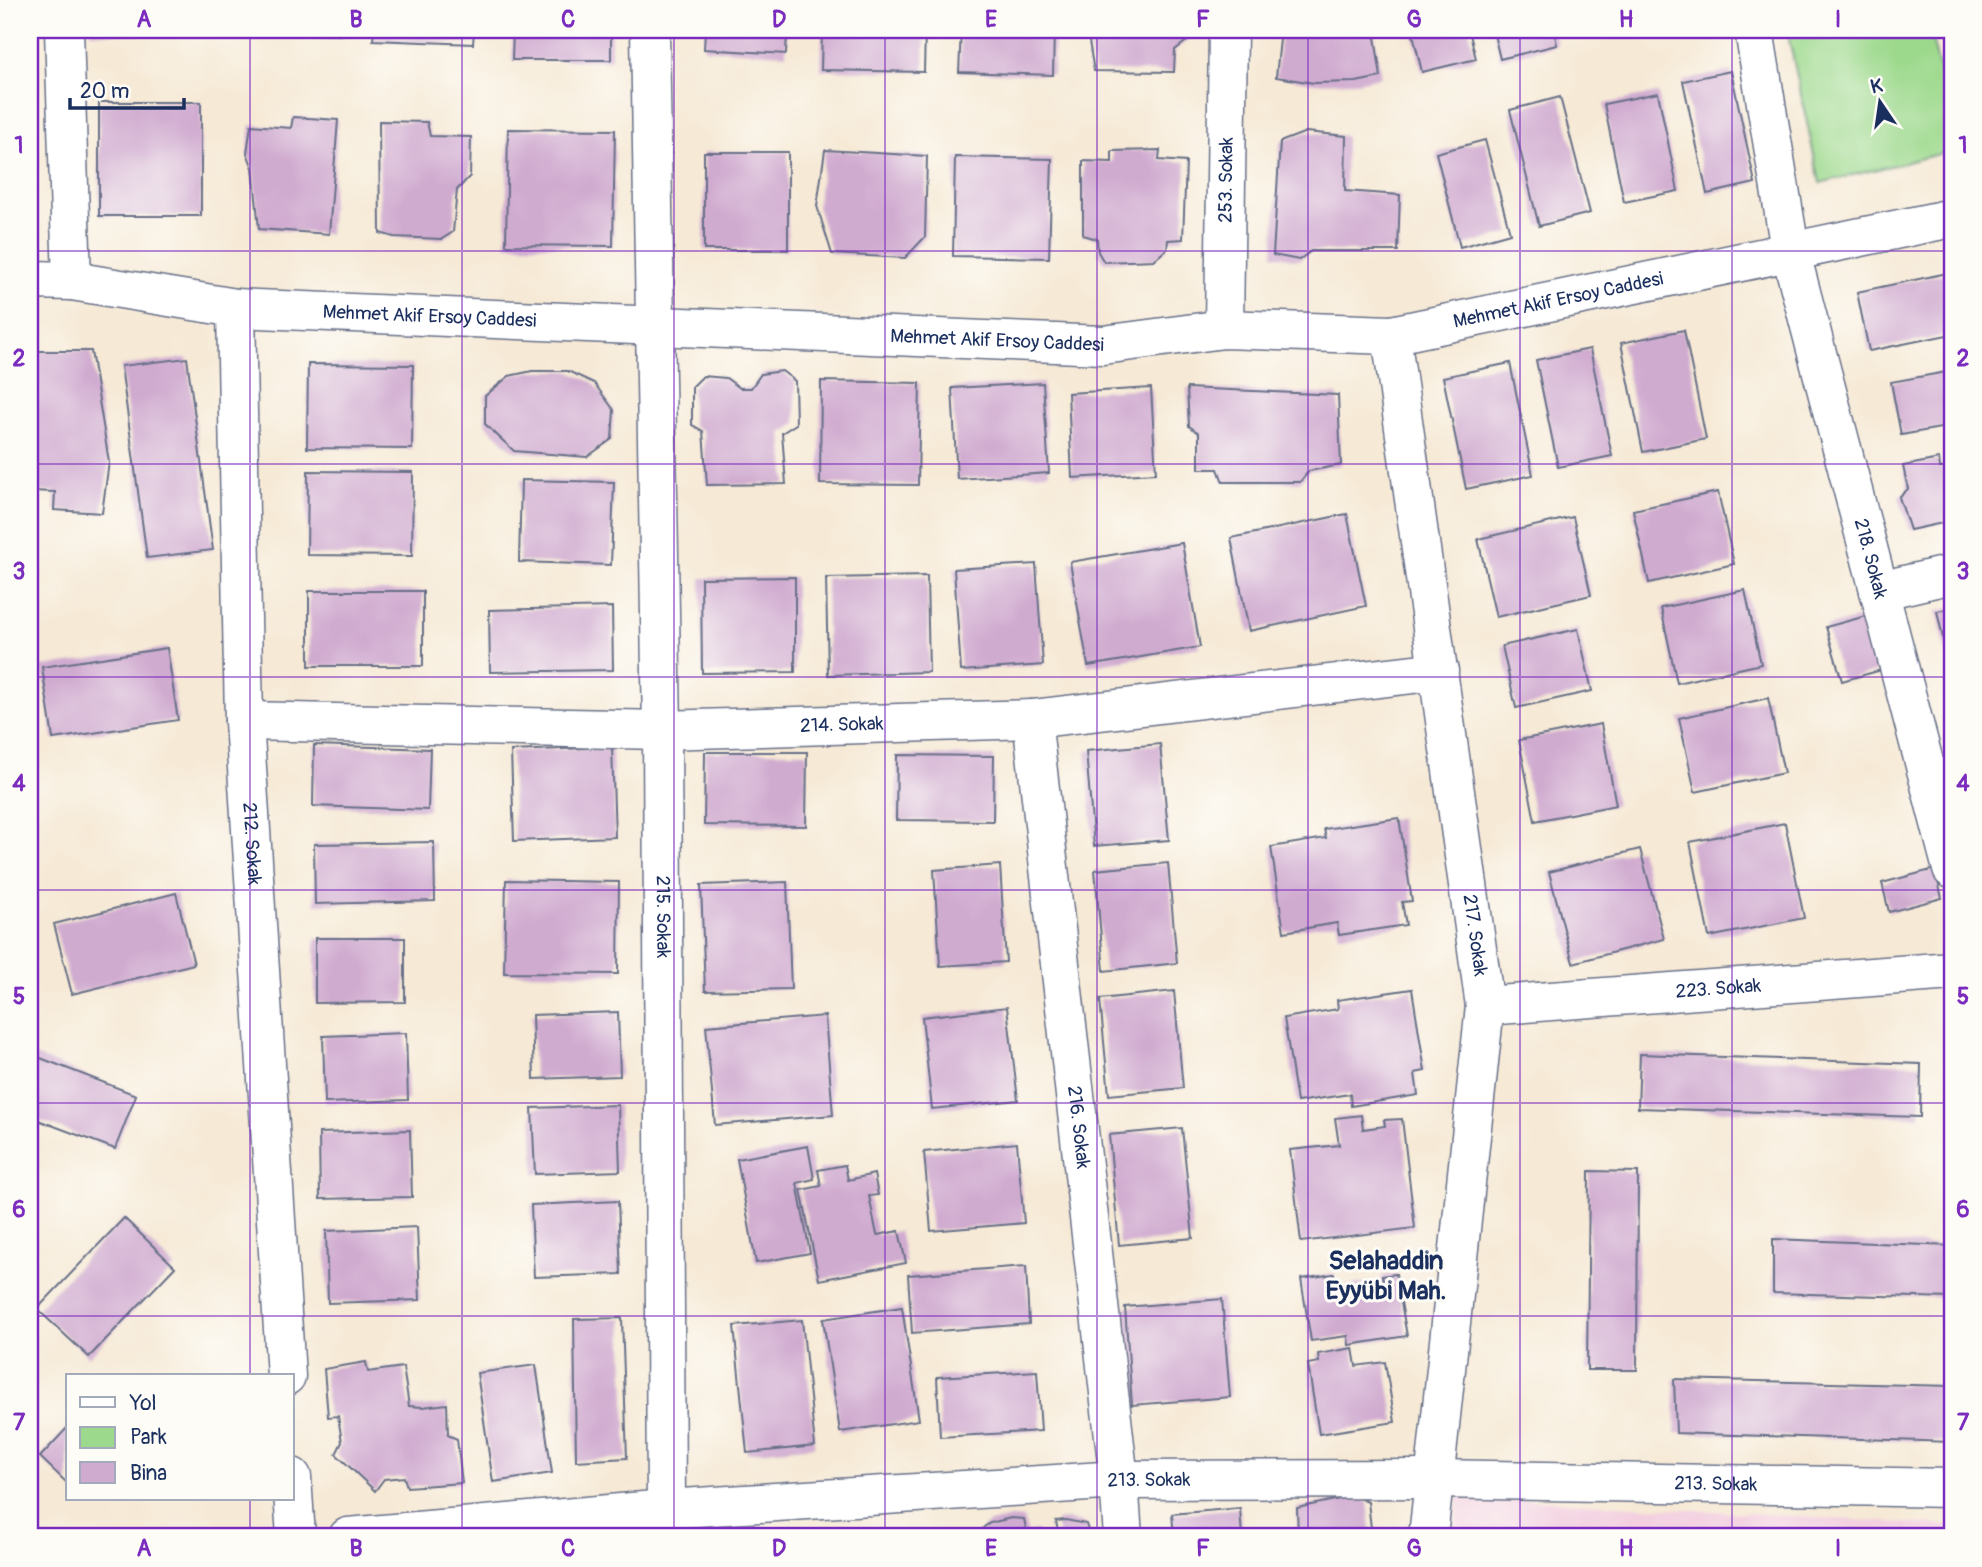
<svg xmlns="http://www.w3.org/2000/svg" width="1982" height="1567" font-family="Pangolin,sans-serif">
<rect width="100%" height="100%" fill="#fdfcf7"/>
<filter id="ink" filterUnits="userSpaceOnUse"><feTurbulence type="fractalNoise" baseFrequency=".0143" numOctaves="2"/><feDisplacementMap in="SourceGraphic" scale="14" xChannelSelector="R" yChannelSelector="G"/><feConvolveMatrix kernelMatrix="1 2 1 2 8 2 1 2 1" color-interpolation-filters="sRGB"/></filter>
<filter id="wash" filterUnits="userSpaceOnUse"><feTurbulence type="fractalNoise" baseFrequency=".00686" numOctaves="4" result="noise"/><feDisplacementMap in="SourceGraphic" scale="28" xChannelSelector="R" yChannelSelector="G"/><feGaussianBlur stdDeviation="1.57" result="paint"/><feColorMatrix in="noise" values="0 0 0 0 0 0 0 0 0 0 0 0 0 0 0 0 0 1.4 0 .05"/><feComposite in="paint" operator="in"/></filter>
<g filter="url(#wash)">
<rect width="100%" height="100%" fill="#f6e9d5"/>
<!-- built -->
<polygon fill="#f3cfe0" points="1458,1495 1952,1526 1952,1537 1454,1537"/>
<!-- green -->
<polygon fill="#9dd98d" stroke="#5c8476" stroke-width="2" points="1787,30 1930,30 1952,121 1952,151 1820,183"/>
<g id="blocks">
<!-- building -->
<g fill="#d0abd0">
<polygon points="91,30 206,30 206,37 90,33"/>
<polygon points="251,30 341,30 341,35 251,32"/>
<polygon points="374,30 474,30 473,44 373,40"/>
<polygon points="513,30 611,30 611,60 512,60"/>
<polygon points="705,30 787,30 786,54 704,49"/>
<polygon points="822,30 925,30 924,72 821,70"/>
<polygon points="961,30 1054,30 1053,75 959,72"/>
<polygon points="1087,30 1188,30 1188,40 1175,50 1174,72 1094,71"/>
<polygon points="1281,30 1374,30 1381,77 1356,82 1314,83 1276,77"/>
<polygon points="1412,30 1469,30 1476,59 1422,72"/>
<polygon points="1493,30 1554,30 1557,45 1500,59"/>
<polygon points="1731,71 1755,183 1707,194 1683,81"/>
<polygon points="1658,93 1678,191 1624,202 1604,104"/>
<polygon points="1560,97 1590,213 1539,226 1510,110"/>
<rect x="99" y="102" width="102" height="114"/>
<polygon points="293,117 338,120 329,234 259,229 253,168 247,153 251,125 291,128"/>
<polygon points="379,121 427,122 430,136 471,137 470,176 457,190 453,232 442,239 394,237 380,233"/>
<polygon points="508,129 615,130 613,246 506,245"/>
<polygon points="1306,132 1346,136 1345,191 1400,195 1398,251 1311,251 1299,260 1273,255 1280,142"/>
<polygon points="1485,140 1510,233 1460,247 1436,153"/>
<polygon points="825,150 927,156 925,237 905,258 832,254 817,206"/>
<polygon points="1160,150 1159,160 1186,162 1183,239 1168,240 1167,249 1154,260 1104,262 1098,252 1097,239 1083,235 1083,161 1112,162 1112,151"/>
<rect x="704" y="152" width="84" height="98"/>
<polygon points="955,157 1052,159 1049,258 953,256"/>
<polygon points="1952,272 1952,334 1869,351 1857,292"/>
<polygon points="1684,330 1706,439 1643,452 1621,343"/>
<polygon points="1590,349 1612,456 1558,467 1536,360"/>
<polygon points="30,351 91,351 109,462 102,513 54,510 55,492 30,491"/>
<polygon points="187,358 213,550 147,558 121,366"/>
<polygon points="1510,363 1533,475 1466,489 1443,377"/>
<polygon points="308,364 413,365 412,449 307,448"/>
<polygon points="532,371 568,371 594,383 614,410 612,439 587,457 514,451 485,424 485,396 509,376"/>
<polygon points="782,371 795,381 796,424 782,433 786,484 707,485 703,431 692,425 692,387 703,376 726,378 740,388 751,388 761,374"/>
<polygon points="1952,371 1952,426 1901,435 1891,382"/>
<polygon points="821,381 920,383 918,485 820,484"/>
<polygon points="1043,383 1049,473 957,479 952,388"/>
<polygon points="1151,388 1156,473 1072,478 1068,393"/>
<polygon points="1187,388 1338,395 1341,465 1309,471 1300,482 1223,482 1218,469 1199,469 1199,433 1189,426"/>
<polygon points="1939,459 1940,468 1952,467 1952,521 1910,530 1899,497 1908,489 1903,466"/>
<polygon points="308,471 413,472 412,556 307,555"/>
<polygon points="521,480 614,482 611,565 519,562"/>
<polygon points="1718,492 1734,564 1649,583 1633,510"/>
<polygon points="1347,514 1366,606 1249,631 1231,538"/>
<polygon points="1573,517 1591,595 1496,617 1478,539"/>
<polygon points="1182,543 1200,647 1088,666 1070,562"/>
<polygon points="1036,564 1043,665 961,671 954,569"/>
<polygon points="927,576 929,672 828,675 826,578"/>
<polygon points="795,577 795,672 702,673 701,578"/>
<polygon points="1745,590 1761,664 1677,683 1661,608"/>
<rect x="309" y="591" width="114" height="75"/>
<polygon points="612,607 613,670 490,672 489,610"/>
<polygon points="1952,608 1952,656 1947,657 1937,611"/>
<polygon points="1870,615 1885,669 1842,681 1826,627"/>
<polygon points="1578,629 1592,691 1516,708 1502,646"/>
<polygon points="167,648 178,720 53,739 42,667"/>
<polygon points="1768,698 1784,773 1695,792 1679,718"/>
<polygon points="1952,704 1952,734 1951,734 1945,705"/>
<polygon points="1601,724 1616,805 1535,821 1519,740"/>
<polygon points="1160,744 1169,840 1094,846 1086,751"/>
<polygon points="314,745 430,749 428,810 313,806"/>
<polygon points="612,747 615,837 514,841 511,751"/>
<polygon points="705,752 807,752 806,826 704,825"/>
<polygon points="897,755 994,756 993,821 896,820"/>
<polygon points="1399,818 1412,901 1402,902 1406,925 1339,935 1337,923 1284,932 1271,847 1326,838 1324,829"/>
<polygon points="1785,823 1804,918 1709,937 1690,842"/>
<polygon points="434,842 435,901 315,904 314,844"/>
<polygon points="1640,849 1664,939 1573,963 1549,872"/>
<polygon points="1168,863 1177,963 1104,971 1095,870"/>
<polygon points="1000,865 1006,962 940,966 934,870"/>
<polygon points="1935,869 1942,898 1889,912 1882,883"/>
<polygon points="506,880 619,882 618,974 504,973"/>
<polygon points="787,882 791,989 705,991 701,885"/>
<polygon points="176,893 194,964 72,994 54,924"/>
<polygon points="315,938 405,938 405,1002 315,1003"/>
<polygon points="1412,989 1425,1071 1415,1073 1418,1095 1351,1106 1350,1094 1297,1102 1284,1018 1338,1009 1337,1000"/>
<polygon points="1174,991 1183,1088 1109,1095 1100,999"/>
<polygon points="1007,1007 1018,1100 932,1109 922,1017"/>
<polygon points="618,1012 620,1076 534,1079 532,1015"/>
<polygon points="825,1016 833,1115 715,1125 706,1026"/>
<polygon points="406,1033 408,1100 325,1103 323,1036"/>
<polygon points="30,1054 136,1095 115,1149 30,1117"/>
<polygon points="1640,1054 1921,1064 1920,1117 1638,1108"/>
<polygon points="618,1105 620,1171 535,1174 532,1108"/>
<polygon points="1361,1115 1363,1129 1385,1126 1384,1120 1402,1119 1415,1228 1301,1242 1290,1150 1339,1145 1335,1118"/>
<polygon points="1182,1128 1193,1238 1119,1245 1109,1135"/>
<polygon points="410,1130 412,1197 320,1199 319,1133"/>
<polygon points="1017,1143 1024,1223 931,1231 924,1152"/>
<polygon points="808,1146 814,1179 797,1183 810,1253 756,1263 737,1159"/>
<polygon points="845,1165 848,1180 874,1174 878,1195 869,1196 877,1235 899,1231 906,1263 819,1280 801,1190 821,1186 818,1170"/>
<polygon points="1589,1171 1638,1172 1637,1370 1587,1370"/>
<polygon points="618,1201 621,1274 534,1277 531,1205"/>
<polygon points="124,1218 175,1267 89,1357 37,1309"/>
<polygon points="417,1227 420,1300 328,1303 326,1231"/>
<polygon points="1773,1239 1952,1246 1952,1298 1773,1293"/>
<polygon points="1026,1266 1029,1324 912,1333 908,1275"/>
<polygon points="1334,1274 1337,1288 1383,1280 1382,1276 1396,1274 1407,1336 1349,1345 1348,1336 1311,1341 1301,1279"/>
<polygon points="1222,1299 1230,1397 1132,1405 1125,1307"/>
<polygon points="902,1307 919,1420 840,1432 823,1319"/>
<polygon points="622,1318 627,1458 576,1461 574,1319"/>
<polygon points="802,1320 815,1446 747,1453 734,1326"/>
<polygon points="1353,1348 1356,1366 1385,1362 1395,1422 1319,1434 1308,1364 1319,1362 1318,1354"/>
<polygon points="366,1362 368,1372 403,1367 409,1406 422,1407 447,1404 448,1435 457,1439 462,1483 407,1487 404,1477 384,1479 375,1491 336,1454 342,1442 338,1416 328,1417 324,1369"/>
<polygon points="536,1365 552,1473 493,1482 477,1373"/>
<polygon points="1037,1371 1041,1431 940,1437 937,1377"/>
<polygon points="1674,1379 1952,1386 1952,1442 1676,1433"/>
<polygon points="68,1427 68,1484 40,1457"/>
<polygon points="1354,1496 1368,1502 1372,1537 1298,1537 1297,1508"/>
<polygon points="1240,1508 1242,1537 1174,1537 1172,1514"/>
<polygon points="1011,1518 1024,1519 1027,1533 1037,1531 1038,1537 979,1537 984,1527 990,1523"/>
<polygon points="1066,1520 1086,1524 1090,1537 1059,1537 1056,1521"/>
</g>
</g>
</g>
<g filter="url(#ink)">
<use href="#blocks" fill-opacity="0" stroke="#687088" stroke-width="2"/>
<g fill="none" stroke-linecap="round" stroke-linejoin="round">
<!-- minor casing -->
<g stroke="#687088" stroke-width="41">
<g id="minor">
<polyline points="64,30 72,281"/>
<path id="s1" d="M650 30 662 730 666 1509"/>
<path id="s2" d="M1754 30 1790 250 1952 869"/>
<path id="s3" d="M30 280 72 281 236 308 1103 345 1224 329 1391 335 1952 218"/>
<path id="s4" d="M236 308 244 721 286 1376"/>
<path id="s5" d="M1224 329 1228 30"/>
<path id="s6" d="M1391 335 1485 1006 1428 1537"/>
<polyline points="1879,591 1952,574"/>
<path id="s7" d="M1032 719 1119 1480 1123 1537"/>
<path id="s8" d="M244 721 662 730 1032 719 1439 671"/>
<path id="s9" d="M1485 1006 1952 971"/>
<polyline points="292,1477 296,1537"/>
<path id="s10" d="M348 1537 666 1509 1119 1480 1433 1479 1952 1488"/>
</g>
</g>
<!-- minor -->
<use href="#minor" stroke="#fff" stroke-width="38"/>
</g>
</g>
<!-- grid -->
<path fill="none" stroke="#7b2cbf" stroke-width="2" stroke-opacity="0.55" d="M250 30V1376M462 30V1537M674 30V1537M885 30V1537M1097 30V1537M1308 30V1537M1520 30V1537M1732 30V1537M30 251H1952M30 464H1952M30 677H1952M30 890H1952M30 1103H1952M30 1316H1952M250 1499V1537"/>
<g text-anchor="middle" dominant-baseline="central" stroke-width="6" stroke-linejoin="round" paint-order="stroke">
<!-- street labels -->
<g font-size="19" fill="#1b2f5e" stroke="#fdfcf7">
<text stroke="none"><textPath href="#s5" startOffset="149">253. Sokak</textPath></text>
<text stroke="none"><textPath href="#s3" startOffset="1536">Mehmet Akif Ersoy Caddesi</textPath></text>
<text stroke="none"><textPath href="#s3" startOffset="402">Mehmet Akif Ersoy Caddesi</textPath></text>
<text stroke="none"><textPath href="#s3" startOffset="970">Mehmet Akif Ersoy Caddesi</textPath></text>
<text stroke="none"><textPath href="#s2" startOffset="542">218. Sokak</textPath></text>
<text stroke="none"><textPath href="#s8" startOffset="598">214. Sokak</textPath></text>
<text stroke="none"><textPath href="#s4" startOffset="536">212. Sokak</textPath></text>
<text stroke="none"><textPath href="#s1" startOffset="887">215. Sokak</textPath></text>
<text stroke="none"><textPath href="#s6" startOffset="606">217. Sokak</textPath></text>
<text stroke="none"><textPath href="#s9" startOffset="234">223. Sokak</textPath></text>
<text stroke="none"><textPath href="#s7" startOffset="411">216. Sokak</textPath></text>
<text stroke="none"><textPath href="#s10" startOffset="803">213. Sokak</textPath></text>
<text stroke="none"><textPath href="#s10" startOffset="1370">213. Sokak</textPath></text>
</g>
<!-- district labels -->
<g font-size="26" font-weight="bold" fill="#1b2f5e" stroke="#fdfcf7">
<text x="1386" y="1261">Selahaddin<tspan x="1386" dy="30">Eyyübi Mah.</tspan></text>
</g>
</g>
<!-- margin -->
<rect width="1982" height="1567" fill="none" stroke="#fdfcf7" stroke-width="77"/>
<!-- legend -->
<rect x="66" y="1374" width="228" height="126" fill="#fdfcf7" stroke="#a3aaba" stroke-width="2"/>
<rect x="80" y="1397" width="35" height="10" fill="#ffffff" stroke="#a3aaba" stroke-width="2"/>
<text x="130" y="1410" font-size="21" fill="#1b2f5e">Yol</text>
<rect x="80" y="1427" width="35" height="21" fill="#9dd98d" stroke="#a3aaba" stroke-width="2"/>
<text x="130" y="1444" font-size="21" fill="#1b2f5e">Park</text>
<rect x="80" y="1462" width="35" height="21" fill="#d0abd0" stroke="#a3aaba" stroke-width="2"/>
<text x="130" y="1480" font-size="21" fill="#1b2f5e">Bina</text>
<!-- north arrow -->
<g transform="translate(1880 102) rotate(347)" stroke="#fdfcf7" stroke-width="5" paint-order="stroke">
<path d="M0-5L12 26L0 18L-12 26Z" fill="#1b2f5e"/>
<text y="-10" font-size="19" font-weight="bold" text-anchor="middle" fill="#1b2f5e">K</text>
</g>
<!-- scale -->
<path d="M70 98v10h114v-10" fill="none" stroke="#1b2f5e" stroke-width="3.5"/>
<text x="80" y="98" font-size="21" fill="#1b2f5e" stroke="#fdfcf7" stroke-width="5" paint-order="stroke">20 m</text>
<rect x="38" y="38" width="1906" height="1490" fill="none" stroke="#7b2cbf" stroke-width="2.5"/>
<g font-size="23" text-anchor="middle" font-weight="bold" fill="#7b2cbf">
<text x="144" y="27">A</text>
<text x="356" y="27">B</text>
<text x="568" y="27">C</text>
<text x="779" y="27">D</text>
<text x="991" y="27">E</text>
<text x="1203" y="27">F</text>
<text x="1414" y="27">G</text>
<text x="1626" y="27">H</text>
<text x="1838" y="27">I</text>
<text x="19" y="153">1</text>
<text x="1963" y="153">1</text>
<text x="19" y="366">2</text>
<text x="1963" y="366">2</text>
<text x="19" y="579">3</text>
<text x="1963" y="579">3</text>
<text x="19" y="791">4</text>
<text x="1963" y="791">4</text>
<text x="19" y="1004">5</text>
<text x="1963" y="1004">5</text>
<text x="19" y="1217">6</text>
<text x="1963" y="1217">6</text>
<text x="19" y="1430">7</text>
<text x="1963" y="1430">7</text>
<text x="144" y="1556">A</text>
<text x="356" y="1556">B</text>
<text x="568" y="1556">C</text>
<text x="779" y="1556">D</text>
<text x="991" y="1556">E</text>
<text x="1203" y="1556">F</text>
<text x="1414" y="1556">G</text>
<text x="1626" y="1556">H</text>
<text x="1838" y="1556">I</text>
</g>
</svg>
